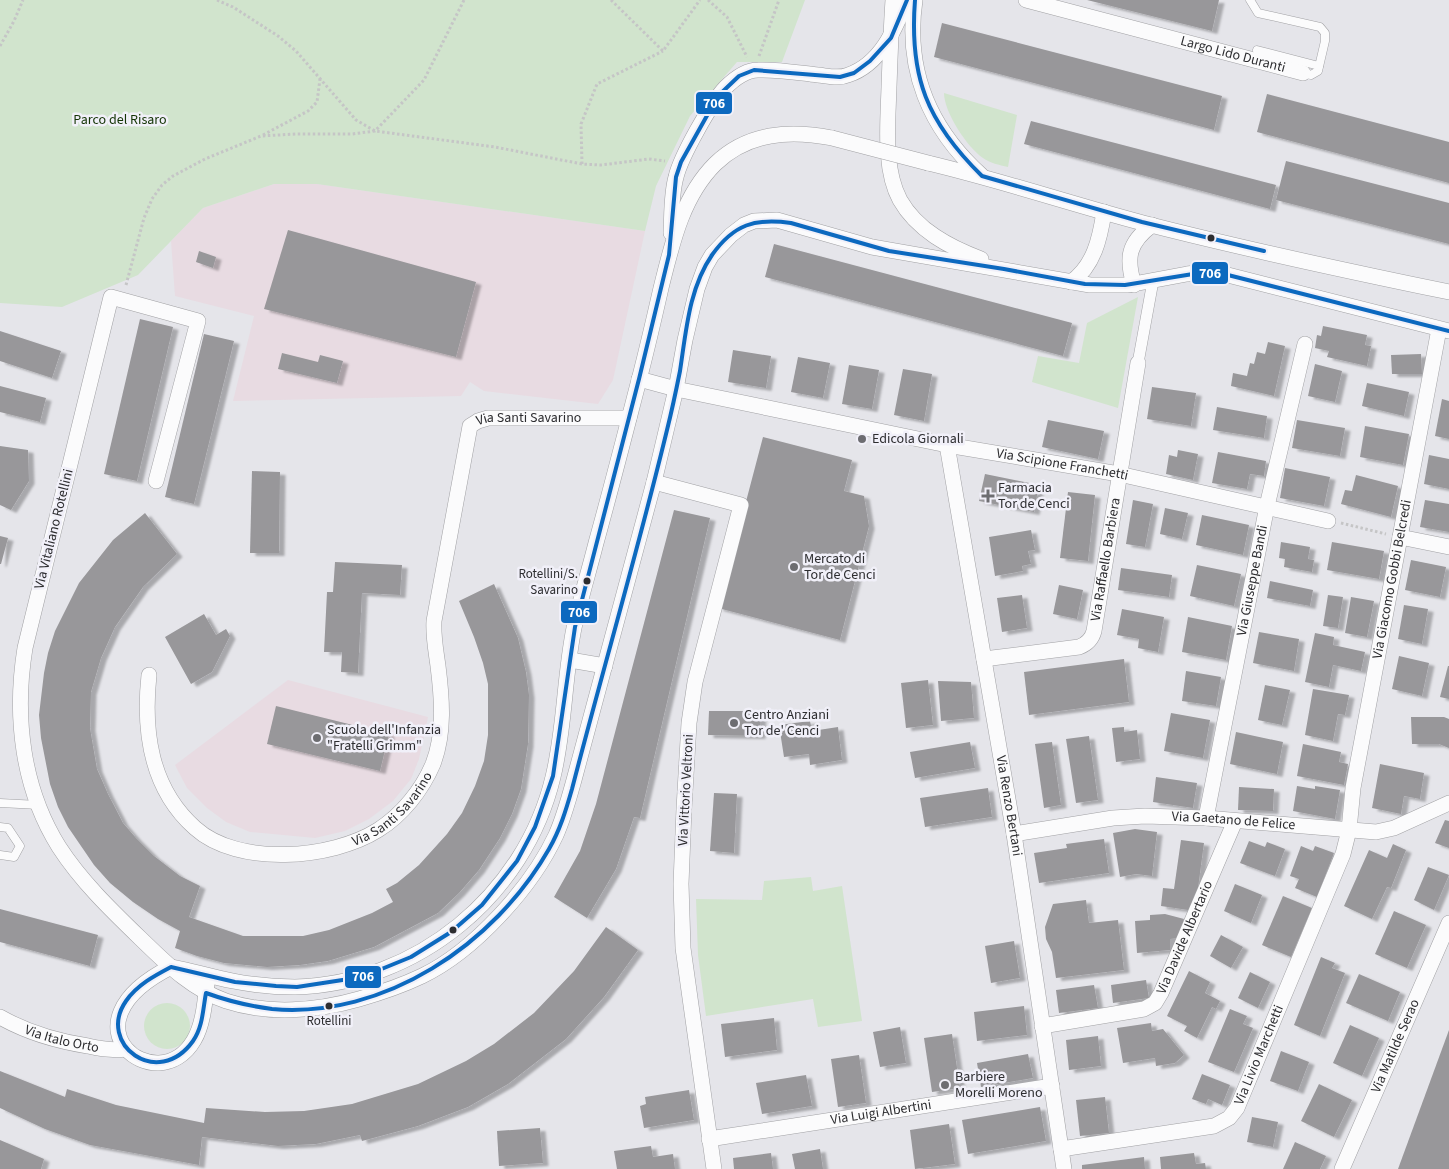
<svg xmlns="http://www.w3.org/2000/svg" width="1449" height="1169" font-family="'Source Sans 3',sans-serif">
<defs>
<filter id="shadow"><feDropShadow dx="5.5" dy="3" stdDeviation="1" flood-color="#0004"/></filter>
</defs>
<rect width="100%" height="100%" fill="#e5e5ea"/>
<!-- education -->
<g fill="#e8dbe2">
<polygon points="274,184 317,184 645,231 613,380 598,404 484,391 470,382 461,396 233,401 254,316 175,296 171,241 203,208"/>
<polygon points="288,680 428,717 419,759 411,779 393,801 369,819 345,831 315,838 250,832 226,822 207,808 187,788 175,765"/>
</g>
<!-- green -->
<g fill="#d1e4cd">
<polygon points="0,0 805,0 782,62 737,62 690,116 656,186 645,231 317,184 274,184 203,208 138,275 62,307 0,303"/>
<path d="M944 93 1017 115 1008 167C999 165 990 163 983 158 967 147 944 112 944 93Z"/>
<polygon points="1138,297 1118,408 1032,382 1038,356 1079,363 1087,323"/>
<polygon points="811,877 813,891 842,886 862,1021 818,1027 813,999 706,1016 698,955 696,899 762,900 764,881"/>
<circle cx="167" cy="1026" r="23"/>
</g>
<!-- building -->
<g fill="#98979a" filter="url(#shadow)">
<polygon points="1087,0 1219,0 1212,31"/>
<polygon points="942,23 1222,96 1214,130 934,57"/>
<polygon points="1267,94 1449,142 1449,183 1257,132"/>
<polygon points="1031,121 1276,185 1270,209 1024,144"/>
<polygon points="1286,161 1449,203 1449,244 1276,200"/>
<polygon points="288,230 476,282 456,357 264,309"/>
<polygon points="774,244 1072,323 1063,356 765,277"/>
<polygon points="199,251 216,257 213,268 196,262"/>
<polygon points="140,319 173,327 137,481 104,474"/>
<polygon points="1323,326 1367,335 1365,345 1371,346 1367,366 1327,357 1329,351 1315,348 1317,335 1321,336"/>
<polygon points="0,331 61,351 52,378 0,361"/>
<polygon points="204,334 234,341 194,504 165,497"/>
<polygon points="1268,342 1285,346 1274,396 1231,386 1233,373 1247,376 1250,363 1254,364 1257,352 1265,354"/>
<polygon points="733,350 771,356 766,388 728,382"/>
<polygon points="282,353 318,362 320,355 343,361 337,383 278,369"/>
<polygon points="1421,354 1422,374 1392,374 1391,355"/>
<polygon points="798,357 830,363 823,398 791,392"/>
<polygon points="1315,364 1342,371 1335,402 1308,396"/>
<polygon points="849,365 879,370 872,409 842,404"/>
<polygon points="903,369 932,374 924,421 894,415"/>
<polygon points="1367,383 1409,392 1404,416 1362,406"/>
<polygon points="0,386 46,398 40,422 0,412"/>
<polygon points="1152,387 1196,393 1191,426 1147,419"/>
<polygon points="1442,399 1449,401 1449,439 1435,436"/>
<polygon points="1217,407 1267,416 1264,438 1213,430"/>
<polygon points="1048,420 1104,431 1098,459 1042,447"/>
<polygon points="1297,420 1345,428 1340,456 1292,448"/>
<polygon points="1365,426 1409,434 1403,465 1360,457"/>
<polygon points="763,437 852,460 844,491 864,496 869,526 840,640 718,608"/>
<polygon points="0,446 28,450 29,481 11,510 0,505"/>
<polygon points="1178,450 1198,454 1193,480 1166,474 1169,455 1177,457"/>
<polygon points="1218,452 1266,461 1264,476 1250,474 1247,489 1212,483"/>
<polygon points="1429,455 1449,459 1449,489 1424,484"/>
<polygon points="1285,468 1330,477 1324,506 1280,498"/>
<polygon points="252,471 280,472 279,553 250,553"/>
<polygon points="985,474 1039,485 1034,512 979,501"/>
<polygon points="1356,475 1398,486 1391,517 1341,504 1345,490 1352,491"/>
<polygon points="1068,492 1095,495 1088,561 1060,558"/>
<polygon points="1133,500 1153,504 1145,547 1126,544"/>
<polygon points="1425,500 1449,504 1449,532 1420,527"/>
<polygon points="1165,508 1188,513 1182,539 1160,534"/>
<polygon points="674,510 710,518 640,818 634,817 616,869 587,918 554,897 580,851 596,804"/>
<polygon points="145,513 177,554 143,587 115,627 101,658 91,692 90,728 97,769 108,794 123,823 136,838 154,856 180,876 200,886 189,917 243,936 303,936 329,930 372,913 393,902 386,889 397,883 419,865 447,834 462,813 475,786 484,761 488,735 488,684 483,663 474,637 459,601 494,584 518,638 526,672 529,695 528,744 521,789 512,814 500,838 479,870 459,893 438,913 374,947 328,961 300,965 267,967 224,963 197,956 175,948 180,931 158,919 133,902 110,883 94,865 68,827 58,807 50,784 41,738 39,715 44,673 48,653 55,631 79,583 113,540"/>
<polygon points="1202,515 1249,525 1243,555 1196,545"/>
<polygon points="1031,530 1035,550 1028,551 1031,564 1022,566 1023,571 995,576 989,537"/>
<polygon points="0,536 8,538 1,564 0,564"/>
<polygon points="1281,542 1310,547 1308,559 1314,560 1312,572 1284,567 1285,559 1279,558"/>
<polygon points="1332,542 1384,551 1379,579 1327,570"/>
<polygon points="1411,560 1446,567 1440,597 1405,590"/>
<polygon points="335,562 402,565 400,595 362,593 358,673 341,672 342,652 324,652 327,592 333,592"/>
<polygon points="1197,565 1241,574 1234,606 1190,596"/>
<polygon points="1121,568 1172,575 1169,597 1118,590"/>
<polygon points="1270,581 1313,590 1310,606 1267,598"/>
<polygon points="1059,585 1083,590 1077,619 1053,614"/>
<polygon points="1022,595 1027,628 1002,632 997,598"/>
<polygon points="1328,595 1343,597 1338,628 1323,626"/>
<polygon points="1351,597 1374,601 1367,637 1345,633"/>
<polygon points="1404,605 1428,609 1422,644 1398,639"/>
<polygon points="1122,609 1164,617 1158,652 1138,648 1139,639 1117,635"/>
<polygon points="204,614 216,635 226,629 230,636 212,672 191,684 165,637"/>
<polygon points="1188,617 1232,626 1226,660 1182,652"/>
<polygon points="1259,632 1299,639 1294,671 1253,663"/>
<polygon points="1315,633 1334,637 1333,645 1365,652 1361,671 1333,665 1329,687 1305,682"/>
<polygon points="1399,656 1429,663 1422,696 1392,689"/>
<polygon points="1124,659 1129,702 1029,715 1024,672"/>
<polygon points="1448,666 1449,666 1449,699 1440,697"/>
<polygon points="1186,671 1221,677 1216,706 1182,701"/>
<polygon points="928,680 933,725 906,728 901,683"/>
<polygon points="938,681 971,682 974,718 941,721"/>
<polygon points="1265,685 1290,690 1282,725 1258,720"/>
<polygon points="1313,689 1349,695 1345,715 1338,714 1333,741 1305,735"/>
<polygon points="276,706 389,734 380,771 267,744"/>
<polygon points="709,711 761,711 760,736 708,735"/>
<polygon points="1171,713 1210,720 1203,758 1164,751"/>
<polygon points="1411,717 1444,717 1449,719 1449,748 1439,744 1412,744"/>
<polygon points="810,721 812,731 838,727 842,760 810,765 809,754 784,757 779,725"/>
<polygon points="1124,727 1124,732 1137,730 1140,759 1116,762 1112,728"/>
<polygon points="1236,732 1283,742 1277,774 1230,764"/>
<polygon points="1089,736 1098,800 1076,803 1066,739"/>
<polygon points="970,742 975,768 915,778 910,752"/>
<polygon points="1052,742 1061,805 1044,808 1035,744"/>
<polygon points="1303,744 1341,752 1339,762 1348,764 1344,785 1297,776"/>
<polygon points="1380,764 1424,773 1420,799 1404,796 1401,814 1372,808"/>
<polygon points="1156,777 1197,783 1193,808 1153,802"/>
<polygon points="1297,786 1315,789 1315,786 1340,790 1335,819 1293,811"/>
<polygon points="1239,787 1274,789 1273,811 1238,810"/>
<polygon points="988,788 992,817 925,827 920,798"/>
<polygon points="714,793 737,794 734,853 710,851"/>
<polygon points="1445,820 1449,821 1449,848 1435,843"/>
<polygon points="1135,829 1157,832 1152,876 1136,874 1120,877 1113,833"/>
<polygon points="1104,839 1109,873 1039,883 1034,853 1067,848 1066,844"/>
<polygon points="1181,840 1204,843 1195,911 1161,906 1163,888 1174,889"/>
<polygon points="1249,841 1265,847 1267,842 1285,849 1275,876 1240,863"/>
<polygon points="1393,844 1406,850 1391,888 1387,887 1372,919 1344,906 1369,850 1387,858"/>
<polygon points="1301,846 1313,851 1315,846 1334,853 1317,897 1295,888 1299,879 1290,876"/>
<polygon points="1428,867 1449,875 1434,910 1414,900"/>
<polygon points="1235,884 1262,895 1251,923 1224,911"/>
<polygon points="1283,896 1312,908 1291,957 1262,945"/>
<polygon points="1086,900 1089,923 1118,920 1124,970 1056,978 1052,952 1046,939 1045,927 1053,904"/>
<polygon points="0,909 98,935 90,966 0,942"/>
<polygon points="1394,911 1426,925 1407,968 1375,954"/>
<polygon points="1165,914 1184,919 1179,938 1170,939 1170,950 1137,953 1135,921 1150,920 1150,915"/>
<polygon points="606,927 638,950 604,997 566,1039 508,1084 468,1107 418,1126 362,1141 360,1135 316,1144 278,1146 202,1137 199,1165 90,1145 45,1129 0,1108 0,1071 65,1097 67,1089 116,1105 204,1123 206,1108 265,1112 304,1111 352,1104 418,1084 466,1061 494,1044 534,1013 574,971"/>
<polygon points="1221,935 1243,947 1231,968 1210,956"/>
<polygon points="1014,941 1020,978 991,983 985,946"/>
<polygon points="1321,957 1335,963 1332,968 1345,973 1320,1036 1294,1025"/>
<polygon points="1189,971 1210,982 1205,993 1220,1001 1216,1009 1212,1007 1197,1038 1184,1031 1187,1026 1167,1016"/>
<polygon points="1250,972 1270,982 1258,1008 1238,998"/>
<polygon points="1359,974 1400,992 1388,1021 1346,1003"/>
<polygon points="1146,980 1149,998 1113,1003 1111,985"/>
<polygon points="1094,985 1098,1008 1059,1013 1056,990"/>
<polygon points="1024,1006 1027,1035 977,1041 974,1012"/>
<polygon points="1230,1009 1247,1016 1243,1024 1253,1028 1234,1072 1208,1062"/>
<polygon points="774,1018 777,1050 725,1057 721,1024"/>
<polygon points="1151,1023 1152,1031 1163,1029 1184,1055 1175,1063 1156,1066 1155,1058 1123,1063 1117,1028"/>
<polygon points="1350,1025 1379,1038 1362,1076 1333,1063"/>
<polygon points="900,1027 906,1063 880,1067 873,1032"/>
<polygon points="1449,1031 1449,1169 1398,1169 1449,1030"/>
<polygon points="952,1034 960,1088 932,1092 924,1038"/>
<polygon points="1098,1036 1101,1066 1069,1070 1066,1040"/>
<polygon points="1281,1051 1309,1062 1298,1091 1270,1081"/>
<polygon points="1028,1054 1033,1078 981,1087 977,1063"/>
<polygon points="859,1055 866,1103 838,1107 831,1059"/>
<polygon points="1202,1074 1230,1085 1222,1105 1208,1099 1206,1104 1192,1099"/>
<polygon points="806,1075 812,1106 762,1114 756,1083"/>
<polygon points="1319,1084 1352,1100 1334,1137 1301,1121"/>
<polygon points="689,1090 694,1120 644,1128 640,1106 646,1104 645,1097"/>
<polygon points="1105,1097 1109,1133 1080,1136 1076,1100"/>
<polygon points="1040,1107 1046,1141 968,1154 962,1120"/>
<polygon points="1252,1117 1278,1122 1273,1147 1247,1142"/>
<polygon points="949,1124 955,1164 915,1169 910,1130"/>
<polygon points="540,1128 543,1163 499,1166 497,1131"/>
<polygon points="0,1140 44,1159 41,1169 0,1169"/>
<polygon points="1295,1142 1326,1156 1320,1169 1283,1169"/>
<polygon points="651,1146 653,1157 673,1154 675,1169 617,1169 614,1151"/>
<polygon points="820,1149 823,1169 795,1169 792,1154"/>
<polygon points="771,1153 773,1169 734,1169 733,1158"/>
<polygon points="1194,1153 1196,1164 1205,1163 1206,1169 1161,1169 1160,1157"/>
<polygon points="1144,1157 1145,1169 1082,1169 1082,1165"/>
</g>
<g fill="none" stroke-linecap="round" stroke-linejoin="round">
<!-- service casing -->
<g stroke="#a1a1a4" stroke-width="9">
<g id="service">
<polyline points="1250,0 1258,13 1320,27 1325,33 1325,41 1318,71 1311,75 1303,73"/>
<polyline points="1257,50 1319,66"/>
<polyline points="0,803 39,805"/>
<polyline points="0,827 8,828 20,846 14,857 0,855"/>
</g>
</g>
<!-- pedestrian casing -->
<g stroke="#a1a1a4" stroke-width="12">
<polyline id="pedestrian" points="1138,363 1153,281"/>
</g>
<!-- minor casing -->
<g stroke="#a1a1a4" stroke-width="16">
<g id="minor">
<path d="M893 0C891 29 890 58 889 87 888 122 883 169 900 200 917 230 949 247 981 259"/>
<path d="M915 0C905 69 929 128 981 175"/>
<path id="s1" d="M1026 0 1303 73"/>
<path d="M928 163C1000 180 1071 204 1143 223 1244 249 1347 271 1449 292"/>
<path d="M671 233C672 215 671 195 676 177 681 156 711 103 725 88 734 79 745 70 758 70 777 69 799 73 818 75 828 76 839 79 848 75 881 64 895 29 907 0"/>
<path d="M1071 282C1094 266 1100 238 1104 212"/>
<path d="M1134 285C1126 258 1128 243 1152 225"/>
<path id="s2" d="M639 379 676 389 947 445 1119 474 1328 521"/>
<path id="s3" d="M947 445 1014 834 1064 1169"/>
<path d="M156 481 198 321 111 297 25 648C14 716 22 788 59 847 81 881 111 910 140 938 166 963 191 989 226 1001 268 1015 317 1011 359 999 380 993 401 986 422 976 474 951 532 887 556 835 564 817 569 798 574 780L654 482 676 389 685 340 697 289 705 267 712 255 731 235 744 225 754 221 777 220 872 247 1090 285H1128L1187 274 1204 272 1220 273 1449 331"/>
<polyline points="654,482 741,505 695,682 689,723 684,809 681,884 683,948 714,1169"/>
<polyline points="1400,537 1449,547"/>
<path id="s4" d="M984 659 1079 647C1087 644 1092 639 1094 631L1138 363"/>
<polyline points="570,660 605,666"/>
<path id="s5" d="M149 675C143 731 150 788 195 828 238 867 332 859 378 830 402 815 422 790 433 764 445 733 442 698 438 666 436 651 433 636 434 621L470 426 478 421 488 418H629"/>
<path id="s6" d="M1206 818 1267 506 1305 344"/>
<path id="s7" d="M1014 834 1113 818 1145 816 1206 818 1376 832 1394 828 1449 803"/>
<path d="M171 967C56 1025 158 1102 194 1040 203 1025 205 1002 207 984"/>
<path d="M172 967C193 971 212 977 233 981 253 985 275 987 295 987 417 984 525 895 553 777 565 728 564 677 574 628 580 600 589 571 596 543 611 489 625 434 639 380 647 349 654 319 661 288 672 244 682 197 715 164 748 132 790 130 832 138"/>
<path id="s8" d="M0 1017C28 1033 56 1041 88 1046 101 1049 112 1051 126 1049"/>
<path id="s9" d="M1042 1026 1144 1009 1155 1003 1161 993 1235 821"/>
<path id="s10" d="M709 1139 1052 1086"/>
<path id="s11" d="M1061 1149 1214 1126 1229 1118 1237 1108 1343 854 1349 830 1353 788 1439 329"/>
<path id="s12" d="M1342 1169 1449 923"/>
</g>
</g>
<!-- path -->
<g stroke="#c5c5c6" stroke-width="3" stroke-dasharray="2.5 2.5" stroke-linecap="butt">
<polyline points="217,0 233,7 278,36 296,51 356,120 375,131 495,147 582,164 601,165 649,159 665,161"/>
<polyline points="611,0 663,51 700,0"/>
<polyline points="708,0 727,17 747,57"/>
<polyline points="0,46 14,21 23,0"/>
<polyline points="759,56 779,0"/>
<polyline points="263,135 308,111 317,102 320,79"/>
<polyline points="582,164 581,124 597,84 663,51"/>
<polyline points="126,285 144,218 152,199 162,185 173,176 205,159 261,136 296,134 352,134 375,131 424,80 464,0"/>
<polyline points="1341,523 1386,534"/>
</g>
<!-- service -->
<use href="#service" stroke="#fbfbfc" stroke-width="8"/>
<!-- pedestrian -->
<use href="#pedestrian" stroke="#fbfbfc" stroke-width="11"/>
<!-- minor -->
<use href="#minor" stroke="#fbfbfc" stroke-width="15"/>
<!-- minor-bridge casing -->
<g stroke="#a1a1a4" stroke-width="16" stroke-linecap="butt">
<polyline id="minor-bridge" points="832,138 928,163"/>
</g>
<!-- minor-bridge -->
<use href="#minor-bridge" stroke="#fbfbfc" stroke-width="15"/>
<!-- bus-1 casing -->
<g stroke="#f1f0f9" stroke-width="8">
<g id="bus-1">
<path d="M907 0 891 38 870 61 854 73 840 77 754 70 739 76 718 96 681 162 676 177 669 255 639 379 575 627 553 776 535 827 517 861 482 905 451 932 411 957 362 977 297 987 276 986 235 982 171 967C154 976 137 985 126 1001 96 1044 158 1090 193 1041 203 1027 203 1008 206 993 228 1001 249 1006 272 1009 384 1019 495 944 549 849 560 830 566 810 572 789 603 669 638 550 667 430 672 410 676 391 680 371 686 332 689 288 712 255 734 224 755 218 791 223L889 251 1004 269 1085 284 1125 285 1193 274 1220 273 1449 331"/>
<path d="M915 0C909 77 927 122 982 176L1142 222 1264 251"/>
</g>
</g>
<!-- bus-1 -->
<use href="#bus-1" stroke="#0c69bf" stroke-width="4"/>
</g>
<!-- markers -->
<g fill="#2d2d30" stroke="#f1f0f9" stroke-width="2">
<circle cx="1211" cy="238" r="4.5"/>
<circle cx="587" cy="581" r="4.5"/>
<circle cx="453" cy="930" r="4.5"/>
<circle cx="329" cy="1006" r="4.5"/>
</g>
<g fill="#6d6d71" stroke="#f1f0f9" stroke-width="2">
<circle cx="862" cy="439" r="5"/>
<path d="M985.5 488.5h5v5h5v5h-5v5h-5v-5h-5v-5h5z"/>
<circle cx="794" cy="567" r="5"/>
<circle cx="734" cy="723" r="5"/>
<circle cx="317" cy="738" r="5"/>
<circle cx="945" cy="1085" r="5"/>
</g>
<g text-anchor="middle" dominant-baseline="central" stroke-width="5" stroke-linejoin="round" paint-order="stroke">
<!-- bus labels -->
<g font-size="13" fill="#2d2d30" stroke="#f1f0f9" text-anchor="end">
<text x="578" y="574">Rotellini/S.<tspan x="578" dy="16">Savarino</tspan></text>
<text x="329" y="1021" text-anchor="middle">Rotellini</text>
</g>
<!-- street labels -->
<g font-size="14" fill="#2d2d30" stroke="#f1f0f9">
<text stroke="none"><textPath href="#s1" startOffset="214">Largo Lido Duranti</textPath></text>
<text stroke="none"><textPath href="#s5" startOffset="850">Via Santi Savarino</textPath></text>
<text stroke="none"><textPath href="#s2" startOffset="432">Via Scipione Franchetti</textPath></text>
<text transform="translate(54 529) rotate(-76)">Via Vitaliano Rotellini</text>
<text stroke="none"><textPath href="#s4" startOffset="191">Via Raffaello Barbiera</textPath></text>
<text stroke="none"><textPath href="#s6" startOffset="242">Via Giuseppe Bandi</textPath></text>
<text stroke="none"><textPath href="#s11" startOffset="739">Via Giacomo Gobbi Belcredi</textPath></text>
<text transform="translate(686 790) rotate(-87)">Via Vittorio Veltroni</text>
<text stroke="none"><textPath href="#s5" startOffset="384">Via Santi Savarino</textPath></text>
<text stroke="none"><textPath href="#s3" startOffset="366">Via Renzo Bertani</textPath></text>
<text stroke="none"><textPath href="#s7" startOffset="221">Via Gaetano de Felice</textPath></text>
<text stroke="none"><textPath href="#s9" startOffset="188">Via Davide Albertario</textPath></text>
<text stroke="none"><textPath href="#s8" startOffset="66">Via Italo Orto</textPath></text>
<text stroke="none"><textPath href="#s12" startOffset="134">Via Matilde Serao</textPath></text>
<text stroke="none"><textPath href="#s11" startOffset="242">Via Livio Marchetti</textPath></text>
<text stroke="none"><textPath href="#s10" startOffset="174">Via Luigi Albertini</textPath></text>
</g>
<!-- park labels -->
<g font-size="14" fill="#133404" stroke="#f1f0f9">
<text x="120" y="120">Parco del Risaro</text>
</g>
<!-- poi labels -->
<g font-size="14" fill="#2d2d30" stroke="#f1f0f9" text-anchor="start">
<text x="872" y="439">Edicola Giornali</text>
<text x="998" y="488">Farmacia<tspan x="998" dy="16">Tor de Cenci</tspan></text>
<text x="804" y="559">Mercato di<tspan x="804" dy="16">Tor de Cenci</tspan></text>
<text x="744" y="715">Centro Anziani<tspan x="744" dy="16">Tor de' Cenci</tspan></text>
<text x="327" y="730">Scuola dell'Infanzia<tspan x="327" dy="16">"Fratelli Grimm"</tspan></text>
<text x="955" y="1077">Barbiere<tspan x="955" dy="16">Morelli Moreno</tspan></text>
</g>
</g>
<g stroke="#f1f0f9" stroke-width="2">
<rect x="695" y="91" width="38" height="24" rx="5" fill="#0c69bf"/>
<rect x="1191" y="261" width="38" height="24" rx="5" fill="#0c69bf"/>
<rect x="560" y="600" width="38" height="24" rx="5" fill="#0c69bf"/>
<rect x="344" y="965" width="38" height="24" rx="5" fill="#0c69bf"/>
</g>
<g font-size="14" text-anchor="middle" font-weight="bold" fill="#fff">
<text x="714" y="108">706</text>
<text x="1210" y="278">706</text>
<text x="579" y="617">706</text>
<text x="363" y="981">706</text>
</g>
</svg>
